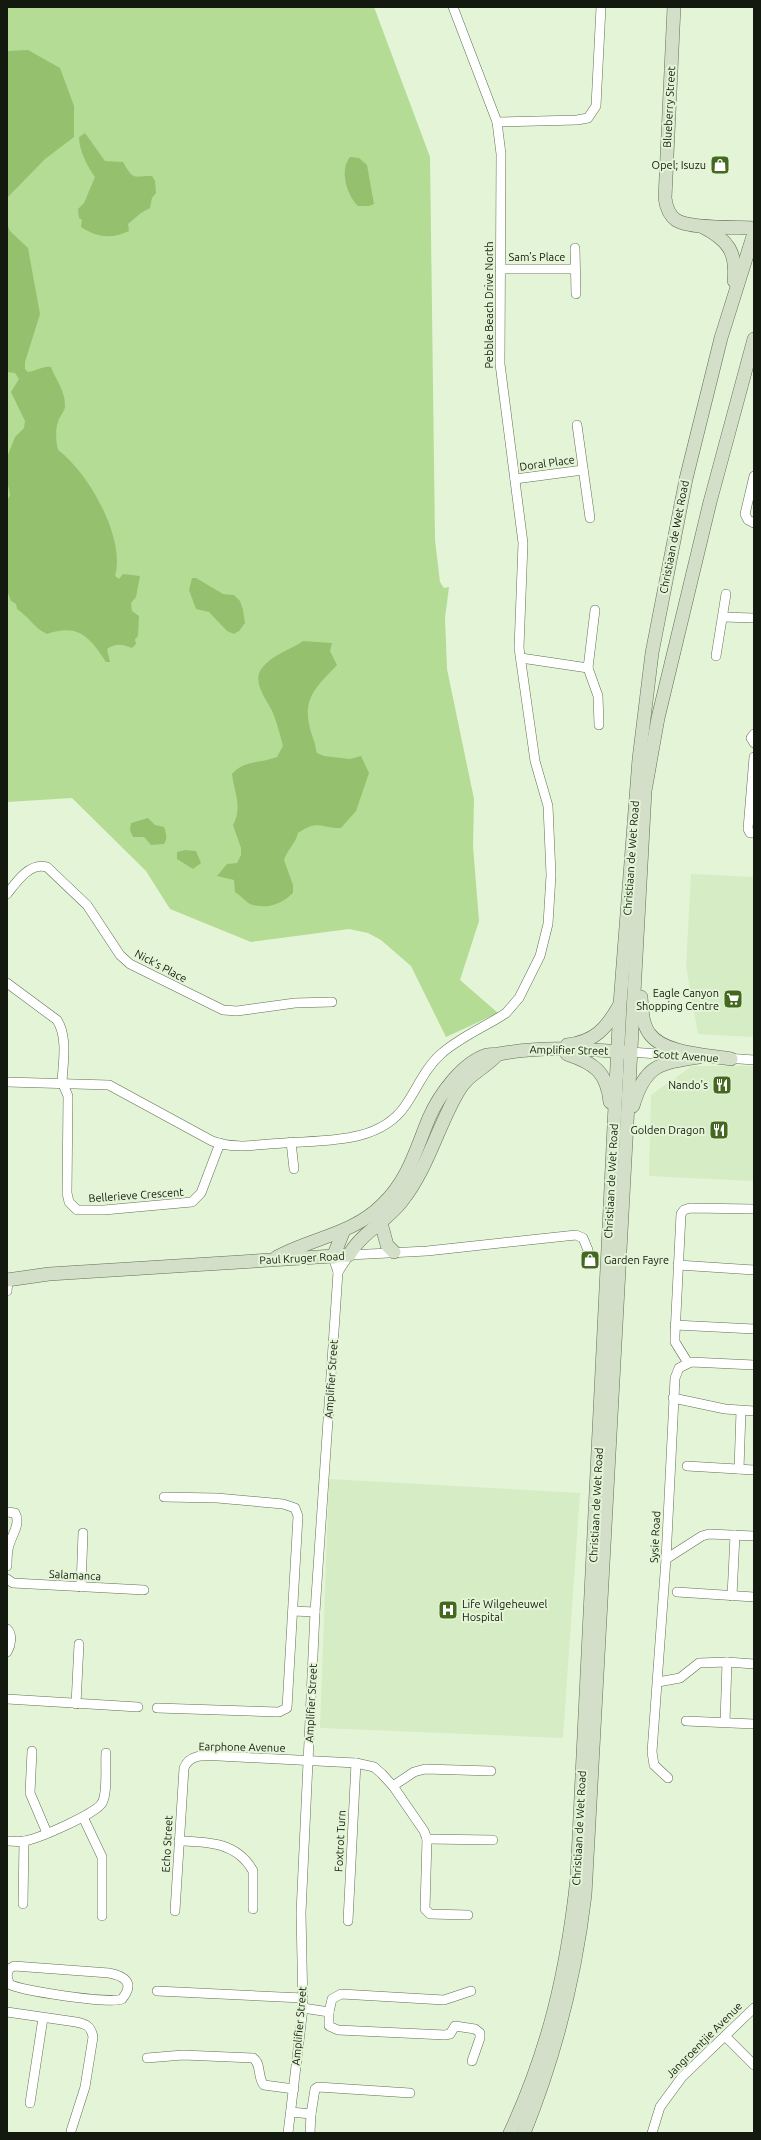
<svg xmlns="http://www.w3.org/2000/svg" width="761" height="2140" font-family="Ubuntu,sans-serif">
<rect width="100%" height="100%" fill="#e3f5d6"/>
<!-- built -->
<g fill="#d6ecc5">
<polygon points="691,874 754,877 754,1037 698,1034 686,966"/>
<polygon points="692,1066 754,1066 754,1181 649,1176 651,1095"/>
<polygon points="329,1479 580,1493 563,1738 320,1728"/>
</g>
<!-- green -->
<polygon fill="#b4dc94" points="7,7 374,7 430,157 435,540 440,582 444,588 449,587 445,618 447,669 474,799 473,846 479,921 460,980 498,1013 446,1037 411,966 381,940 368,933 349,929 251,942 170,909 146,871 72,798 7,802"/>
<!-- water -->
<g fill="#95c16f">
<polygon points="28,50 60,68 74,106 74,137 45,159 7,198 7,51"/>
<path d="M85 133 105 161 123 162C134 181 132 176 152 176L155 181 156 193 152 198 150 208 141 213 128 224 129 231C112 239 98 238 81 227L82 220 79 218 78 209 84 203 95 177C87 166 79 150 79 137Z"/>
<path d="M350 157 359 158 367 165 374 204 369 206H358C347 196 339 170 350 157Z"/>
<path d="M7 224 10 231 28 248 40 314 25 362V369L28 372C37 371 42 366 51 367 56 381 65 389 65 406 65 411 59 417 58 422 55 430 56 442 58 450 88 472 126 538 115 576L119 579 123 574 140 576 136 597 131 603 132 611 139 616 138 636 135 639 136 644 132 648C122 644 116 643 107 649L110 662H106C90 637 78 623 47 634 34 628 29 617 17 609L16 604 11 601 7 590V501L10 495 7 480V457L15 437 24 428 25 421 11 392 19 379 15 373 7 372Z"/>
<polygon points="192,578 196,578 223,594 234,595 240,601 243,610 245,623 239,631 234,634 227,631 209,612 196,609 189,590"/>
<path d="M303 641 332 643 330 651 337 665C311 692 300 702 314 741 316 745 315 749 317 753L324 756 350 759 361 756 369 773 356 811 341 828C321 828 318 819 298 833 296 843 287 850 284 860L293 885V893C282 904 266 910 250 904 245 901 240 895 235 892L234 880 217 876 227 864 237 863 241 855V848L233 825C243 807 234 792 232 774 244 760 262 763 277 757L283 746C280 735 277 723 273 713 267 700 251 682 262 668 272 655 290 650 303 641Z"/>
<path d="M148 818 155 825 164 827C166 833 168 839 164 844L151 845 144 837H133L130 830 131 823Z"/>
<polygon points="185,850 196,851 201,863 193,869 177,859 177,852"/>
</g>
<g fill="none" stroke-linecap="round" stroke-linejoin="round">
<!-- street casing -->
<g stroke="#607054" stroke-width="10">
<g id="street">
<polyline points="497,122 577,120 588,118 596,106 601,7"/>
<polyline points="575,248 576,294"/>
<polyline points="500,269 575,269"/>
<polyline points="577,425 590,518"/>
<polyline points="754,476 745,514 748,520 754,523"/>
<polyline points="515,479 583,470"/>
<polyline points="723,617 754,618"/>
<polyline points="716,656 726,594"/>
<polyline points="521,658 588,668 595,610"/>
<polyline points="588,668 598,696 599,725"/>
<polyline points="754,734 751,738 754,743"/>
<polyline points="754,757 748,829 750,833 754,833"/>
<path d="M7 894C17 881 30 862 47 867L87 905 120 955 130 964 223 1010 237 1011 295 1003 332 1002"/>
<path d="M7 983 57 1020C68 1037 63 1063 62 1082"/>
<polyline points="631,1052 684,1056"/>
<polyline points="726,1058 754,1060"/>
<path d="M7 1082 109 1085 212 1141C234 1150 261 1144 284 1143 324 1140 379 1144 405 1106 417 1089 425 1068 441 1054 460 1037 485 1027 506 1013L519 998 540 956 548 924 551 875 548 806 535 761 519 648 523 543 500 364 501 154 497 122 453 7"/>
<polyline points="62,1082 68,1096 67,1193 69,1202 77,1210 104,1210 192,1202 201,1193 220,1143"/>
<polyline points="291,1142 294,1169"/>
<polyline points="678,1265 754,1270"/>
<polyline points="338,1272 349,1255 427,1251 576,1235 583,1238 588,1250"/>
<polyline points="7,1291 8,1280"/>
<polyline points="675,1325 754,1329"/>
<polyline points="688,1363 675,1342 675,1335 681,1214 684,1210 690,1208 754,1209"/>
<polyline points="673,1398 725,1409 754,1411"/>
<polyline points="687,1466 754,1470"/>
<polyline points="739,1469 741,1411"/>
<path d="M7 1512 15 1513C22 1525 9 1538 8 1550 7 1555 7 1561 7 1566"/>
<polyline points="666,1559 702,1536 709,1534 754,1536"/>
<polyline points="7,1579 13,1583 144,1590"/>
<polyline points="81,1587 83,1533"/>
<polyline points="677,1592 754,1597"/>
<polyline points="732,1596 735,1535"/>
<polyline points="293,1611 315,1612"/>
<path d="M7 1629C13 1635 11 1645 7 1652"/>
<polyline points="727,1662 754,1664"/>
<polyline points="658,1682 680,1678 699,1663 727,1662 725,1722"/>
<polyline points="7,1699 138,1707"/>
<polyline points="76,1704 79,1644"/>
<polyline points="157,1708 279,1712 287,1708 298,1516 295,1508 283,1504 217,1498 164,1497"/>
<polyline points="686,1721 754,1724"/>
<polyline points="32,1751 30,1793 47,1833"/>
<polyline points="668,1778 654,1765 652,1752 666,1559 675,1378 679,1368 691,1362 754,1365"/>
<polyline points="393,1786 414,1772 425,1769 491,1771"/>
<polyline points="83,1817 102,1857 102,1916"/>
<polyline points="427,1839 493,1840"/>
<path d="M7 1841C13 1841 20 1842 25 1841 40 1838 95 1814 102 1803 108 1793 105 1765 106 1753"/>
<path d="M179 1841C208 1842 237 1842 253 1871V1909"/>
<polyline points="23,1904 24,1841"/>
<path d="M175 1911 184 1768C190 1753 205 1756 219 1756L356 1763 374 1767 382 1774 393 1786 424 1831 427 1839 425 1909 430 1914 468 1915"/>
<polyline points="348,1921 356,1763"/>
<path d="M7 1975 9 1969 14 1966 109 1973C125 1976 135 1983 122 1999 110 2004 20 1991 9 1984L7 1975"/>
<polyline points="157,1991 303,1998"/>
<polyline points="303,2008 329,2012 332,1999 341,1994 444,2000 471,1991"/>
<path d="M7 2012 76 2022C86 2024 91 2026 93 2037L85 2087 71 2131"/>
<polyline points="329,2012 329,2026 338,2030 445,2035 450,2034 455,2026 475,2029 480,2033 480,2038 472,2061"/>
<polyline points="725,2036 754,2065"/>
<path d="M147 2058 183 2055 253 2058C262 2064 257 2078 264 2085L294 2089"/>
<polyline points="30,2103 43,2018"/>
<polyline points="291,2112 311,2114 315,2089 318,2087 410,2093"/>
<polyline points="288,2133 303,2008 301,1913 315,1612 338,1272 333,1257"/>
<polyline points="310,2133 311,2114"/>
<polyline points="652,2133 660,2107 682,2077 754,2008"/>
</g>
</g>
<!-- secondary casing -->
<g stroke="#607054" stroke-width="14">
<g id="secondary">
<path d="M674 7 665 198C666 206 669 215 676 220 689 229 737 227 754 228"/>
<path d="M703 227C728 240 737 252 734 281"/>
<path d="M641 997C642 1009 642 1023 649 1033 663 1054 709 1055 731 1059"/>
<path d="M567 1045C594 1042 606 1029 619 1006"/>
<path d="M567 1054C594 1063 607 1072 610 1102"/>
<path d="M633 1106C645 1065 659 1063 699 1057"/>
<polyline points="381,1223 387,1245 394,1252"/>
<path d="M277 1257C312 1238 353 1234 382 1205 408 1181 416 1149 429 1118 439 1095 462 1063 487 1055 491 1054 495 1055 499 1054 541 1046 583 1049 625 1052"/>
<polyline points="333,1257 344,1230"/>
<path d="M7 1280 49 1274 349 1255C361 1233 387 1221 402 1201 428 1168 437 1128 458 1092 467 1075 484 1069 497 1055"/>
<path d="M510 2133C549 2049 567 1971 577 1878L620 1004 639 759 652 653 686 479 721 338 754 233"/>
<path d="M524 2133C556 2054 575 1979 585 1895L645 791 658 718 710 502 754 339"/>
</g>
</g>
<!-- street -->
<use href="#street" stroke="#fff" stroke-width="9"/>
<!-- secondary -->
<use href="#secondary" stroke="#d3dfc8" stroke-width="13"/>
</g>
<!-- icons -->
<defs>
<g id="shop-square" transform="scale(1)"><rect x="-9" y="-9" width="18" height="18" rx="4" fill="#446820" stroke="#e3f5d6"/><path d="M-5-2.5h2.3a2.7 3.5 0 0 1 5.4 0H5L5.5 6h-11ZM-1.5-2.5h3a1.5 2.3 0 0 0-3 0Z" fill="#fff"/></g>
<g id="supermarket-square" transform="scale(1)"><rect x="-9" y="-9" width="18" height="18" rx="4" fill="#446820" stroke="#e3f5d6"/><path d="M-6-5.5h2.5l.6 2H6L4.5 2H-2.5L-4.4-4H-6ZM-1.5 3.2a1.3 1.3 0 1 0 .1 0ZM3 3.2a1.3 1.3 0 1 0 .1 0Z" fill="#fff"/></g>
<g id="restaurant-square" transform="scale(1)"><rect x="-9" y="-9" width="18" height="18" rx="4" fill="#446820" stroke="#e3f5d6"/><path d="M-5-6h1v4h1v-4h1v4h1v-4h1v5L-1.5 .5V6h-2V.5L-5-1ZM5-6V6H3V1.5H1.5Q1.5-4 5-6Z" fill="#fff"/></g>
<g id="hospital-square" transform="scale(1)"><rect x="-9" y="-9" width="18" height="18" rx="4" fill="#446820" stroke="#e3f5d6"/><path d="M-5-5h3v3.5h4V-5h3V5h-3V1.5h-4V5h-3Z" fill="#fff"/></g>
</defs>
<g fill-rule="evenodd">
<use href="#shop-square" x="720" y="165"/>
<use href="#supermarket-square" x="733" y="999"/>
<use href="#restaurant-square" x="722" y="1085"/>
<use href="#restaurant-square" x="719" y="1130"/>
<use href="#shop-square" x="590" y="1260"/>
<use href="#hospital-square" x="448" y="1610"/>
</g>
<g text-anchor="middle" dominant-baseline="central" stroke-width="4" stroke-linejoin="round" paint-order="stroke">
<!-- street labels -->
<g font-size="11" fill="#13190e" stroke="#e3f5d6">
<text transform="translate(669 107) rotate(-87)">Blueberry Street</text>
<text x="537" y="257">Sam’s Place</text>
<text transform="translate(489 305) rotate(-90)">Pebble Beach Drive North</text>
<text transform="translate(547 463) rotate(-8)">Doral Place</text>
<text transform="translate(674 537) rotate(-79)">Christiaan de Wet Road</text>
<text transform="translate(631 858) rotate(-86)">Christiaan de Wet Road</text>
<text transform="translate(161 966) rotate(28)">Nick’s Place</text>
<text transform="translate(569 1050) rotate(1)">Amplifier Street</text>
<text transform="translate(686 1056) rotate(4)">Scott Avenue</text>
<text transform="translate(611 1181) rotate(-87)">Christiaan de Wet Road</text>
<text transform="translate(136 1195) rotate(-4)">Bellerieve Crescent</text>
<text transform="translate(302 1258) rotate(-3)">Paul Kruger Road</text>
<text transform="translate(331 1379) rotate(-86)">Amplifier Street</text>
<text transform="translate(596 1505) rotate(-87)">Christiaan de Wet Road</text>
<text transform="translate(655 1537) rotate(-87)">Sysie Road</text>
<text transform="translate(75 1575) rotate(3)">Salamanca</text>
<text transform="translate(311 1703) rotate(-87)">Amplifier Street</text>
<text transform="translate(242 1747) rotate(1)">Earphone Avenue</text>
<text transform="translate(579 1828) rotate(-87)">Christiaan de Wet Road</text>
<text transform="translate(340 1841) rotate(-87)">Foxtrot Turn</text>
<text transform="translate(167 1844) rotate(-87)">Echo Street</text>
<text transform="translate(299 2026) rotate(-85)">Amplifier Street</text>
<text transform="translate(704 2040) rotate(-45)">Jangroentjie Avenue</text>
</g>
<!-- poi labels -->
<g font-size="11" fill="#13190e" stroke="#e3f5d6" text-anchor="end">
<text x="706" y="165">Opel; Isuzu</text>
<text x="719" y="993">Eagle Canyon<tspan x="719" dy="13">Shopping Centre</tspan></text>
<text x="708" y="1085">Nando's</text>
<text x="705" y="1130">Golden Dragon</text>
<text x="604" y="1260" text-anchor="start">Garden Fayre</text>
<text x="462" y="1604" text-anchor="start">Life Wilgeheuwel<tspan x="462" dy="13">Hospital</tspan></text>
</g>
</g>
<!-- border -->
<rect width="761" height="2140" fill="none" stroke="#13190e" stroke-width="16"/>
</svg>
